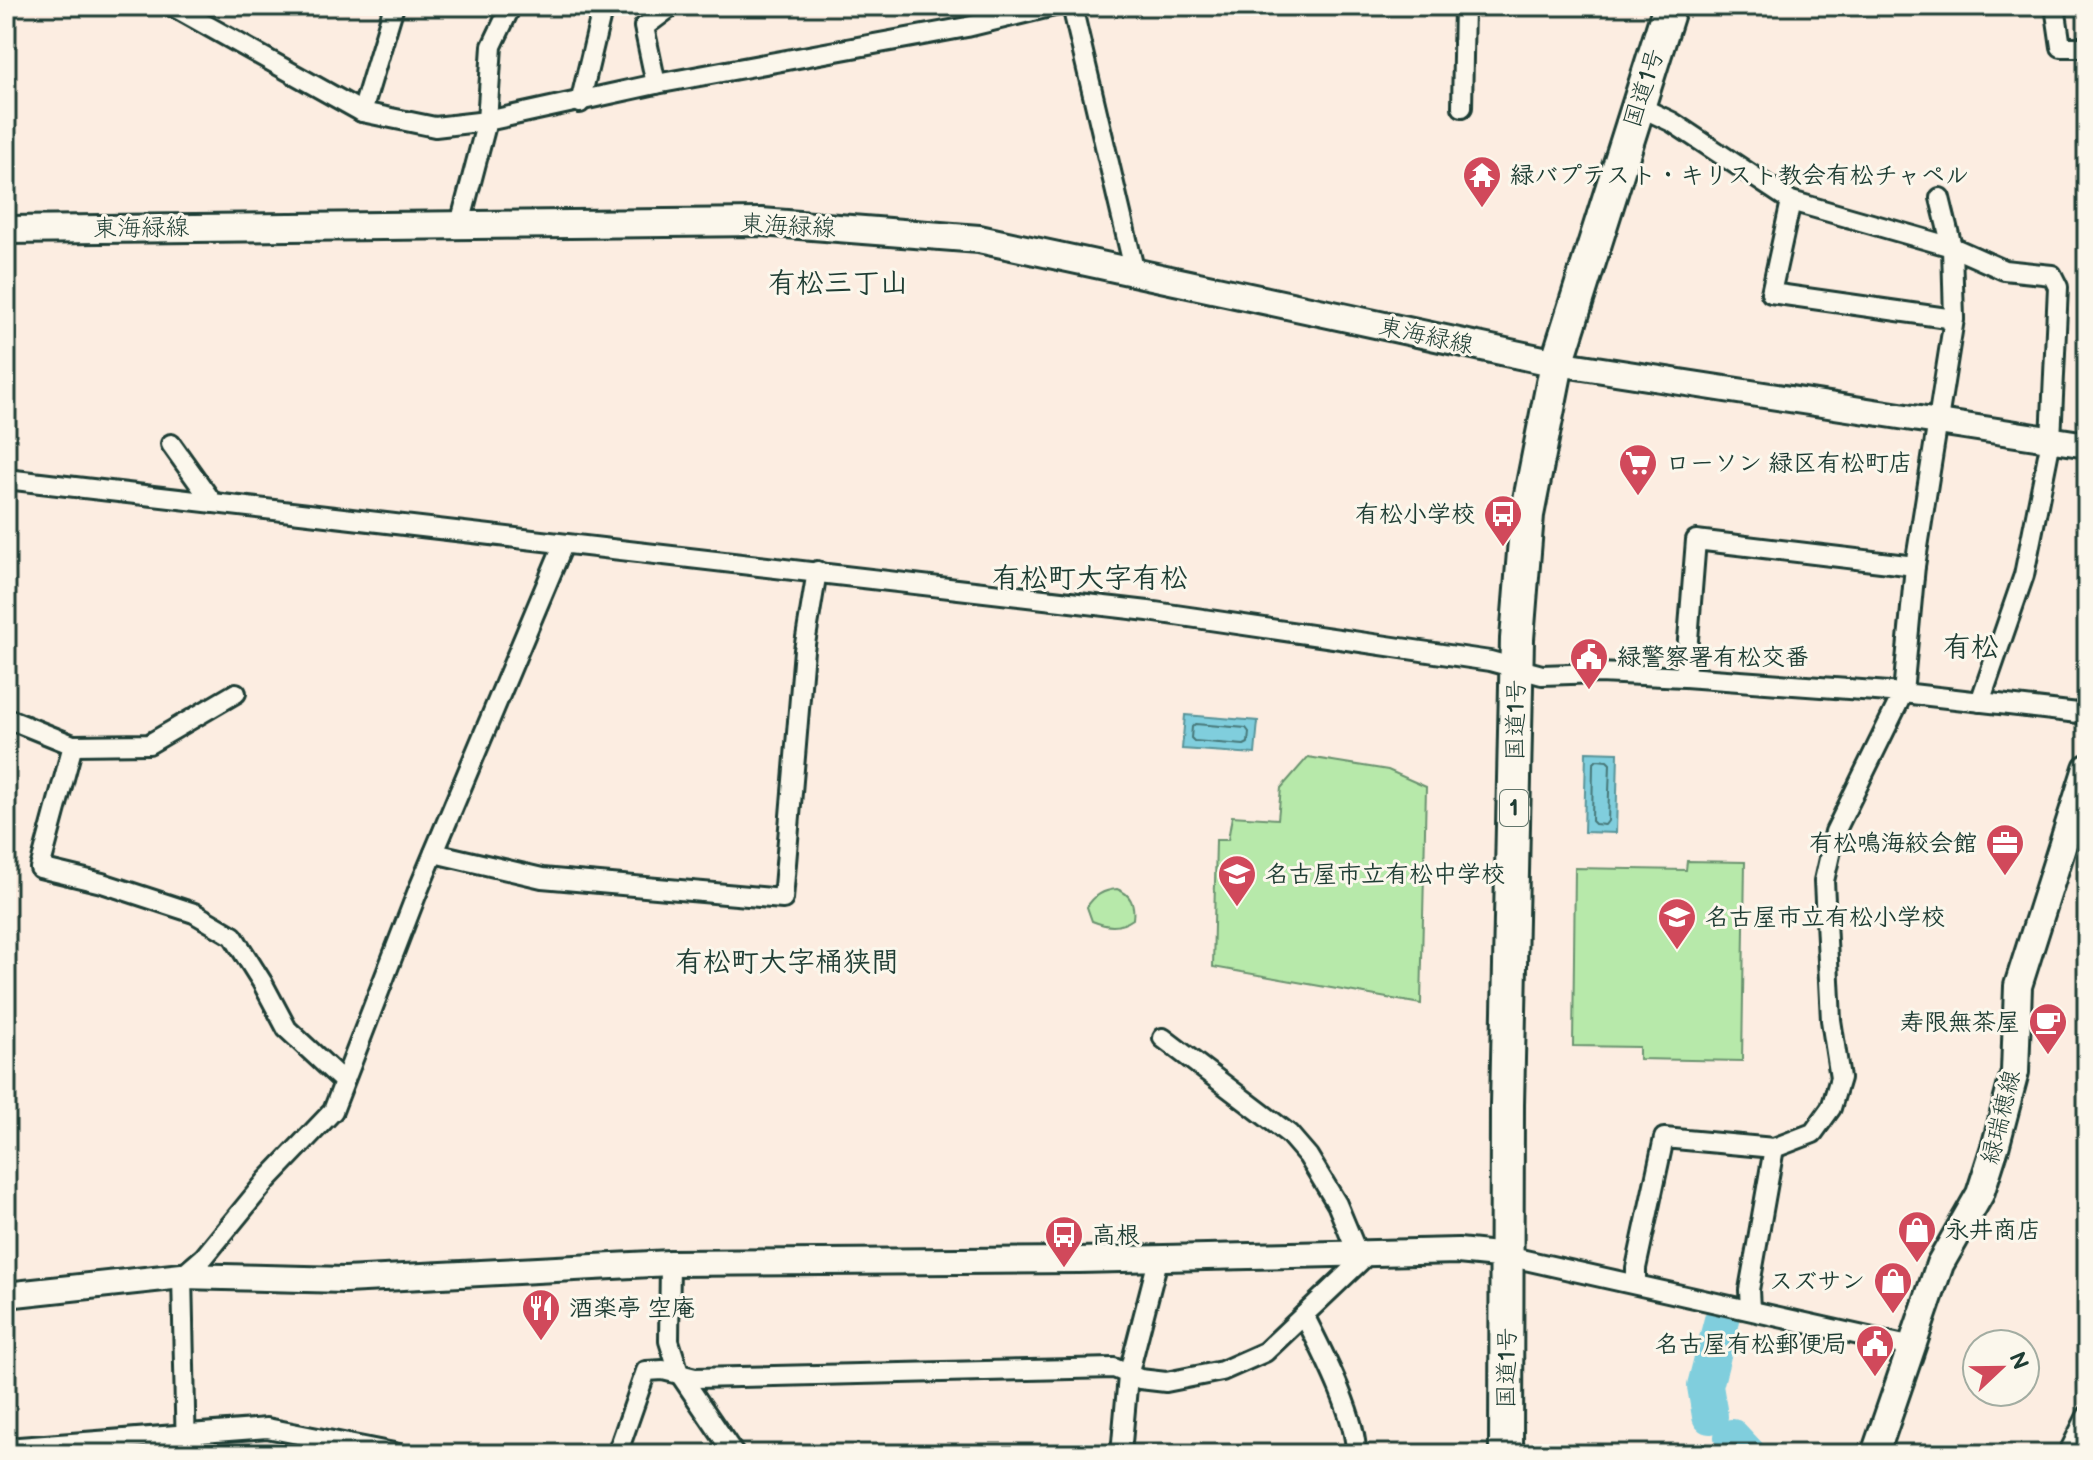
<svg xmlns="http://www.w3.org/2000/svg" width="2093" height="1460" font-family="'Balsamiq Sans','Klee One',sans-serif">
<rect width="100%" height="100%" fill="#fcede1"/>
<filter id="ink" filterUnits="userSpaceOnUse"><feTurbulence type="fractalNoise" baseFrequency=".0125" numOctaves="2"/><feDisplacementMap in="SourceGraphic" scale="16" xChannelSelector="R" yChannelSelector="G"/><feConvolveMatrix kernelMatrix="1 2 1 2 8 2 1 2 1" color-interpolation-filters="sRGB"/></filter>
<g filter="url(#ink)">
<!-- green -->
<g fill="#b7e9aa" stroke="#6b936f" stroke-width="2">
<polygon points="1308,757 1388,770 1426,787 1421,1004 1213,967 1216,840 1228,840 1232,816 1278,819 1281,788"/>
<polygon points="1687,861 1745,862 1742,1061 1639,1059 1639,1047 1573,1046 1575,868 1686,870"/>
<path d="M1117 889C1131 894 1135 905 1133 919 1119 929 1107 927 1092 921L1087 907C1094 895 1104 890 1117 889Z"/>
</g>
<!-- water -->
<g fill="#80cedd" stroke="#599499" stroke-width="2">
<polygon points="1185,715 1258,721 1255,754 1182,749"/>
<polygon points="1586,752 1618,753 1616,833 1584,832"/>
</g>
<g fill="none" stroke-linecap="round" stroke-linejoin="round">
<!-- shore -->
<g stroke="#467778" stroke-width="2">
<polygon points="1195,724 1246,728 1249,732 1248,743 1244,745 1194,741 1191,738 1192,727"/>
<polygon points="1597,760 1607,761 1610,764 1608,821 1605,825 1595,824 1592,821 1593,764"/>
</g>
<!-- river -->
<g stroke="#80cedd" stroke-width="36">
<polyline points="1710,1416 1705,1386 1722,1320"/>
<polyline points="1732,1437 1748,1454"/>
</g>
<!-- minor casing -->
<g stroke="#1f3d34" stroke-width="24">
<g id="minor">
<polyline points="172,6 362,112 435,127 487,121 656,84 967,27 1054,6"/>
<polyline points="1072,6 1135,273"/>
<polyline points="2055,6 2061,47 2087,47"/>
<polyline points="656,84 644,27 672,6"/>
<polyline points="580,103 603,6"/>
<polyline points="1638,106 1672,122 1791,201 1952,247 2004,270 2052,275 2058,287 2051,440 2024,575 1980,702"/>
<polyline points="1462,107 1464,6"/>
<polyline points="362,112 394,6"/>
<polyline points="1940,198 1952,247 1954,319 1915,566 1903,693 2087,714"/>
<polyline points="1791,201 1771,293 1954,319"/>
<polyline points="460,224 487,121 492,46 511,6"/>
<polyline points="171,444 213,503"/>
<polyline points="6,479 1148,611 1490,661 1542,675 1599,673 1685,677 1903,693 1835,832 1824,881 1831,1020 1840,1078 1831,1108 1813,1133 1774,1148 1664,1138 1636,1268 1636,1284"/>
<polyline points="1685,677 1696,540 1915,566"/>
<polyline points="6,718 73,745 149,744 236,693"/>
<polyline points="73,745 40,868 102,883 194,913 233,936 262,982 287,1029 343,1081"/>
<polyline points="434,853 542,878 783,899 804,650 817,571"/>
<polyline points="1163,1038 1289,1134 1308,1156 1337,1204 1357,1252"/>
<polyline points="1507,1256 1913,1347"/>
<polyline points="670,1263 669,1341 679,1373 734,1454"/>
<polyline points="1750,1309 1749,1290 1774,1148"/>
<path d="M1304 1315C1321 1349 1357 1417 1356 1454"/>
<polyline points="6,1448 267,1428 399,1454"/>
<polyline points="186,1454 182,1276 204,1257 267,1180 333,1111 417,893 563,545"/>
<polyline points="617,1454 646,1371 663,1370 695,1378 1114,1368 1140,1379 1166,1382 1222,1371 1265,1352 1369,1253"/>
<polyline points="1121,1454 1128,1376 1159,1256"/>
<polyline points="2068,1454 2087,1416"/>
</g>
</g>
<!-- tertiary casing -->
<g stroke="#1f3d34" stroke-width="30">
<g id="tertiary">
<polyline points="1557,363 2087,445"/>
<polyline points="6,1295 182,1276 345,1280 670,1263 1079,1260 1458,1251 1507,1256"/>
</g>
</g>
<!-- secondary casing -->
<g stroke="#1f3d34" stroke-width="32">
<g id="secondary">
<polyline points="6,230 761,222 979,239 1557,363"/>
<polyline points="1875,1454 1940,1264 1980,1194 1996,1144 2015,1072 2018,986 2087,768"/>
</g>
</g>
<!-- trunk casing -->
<g stroke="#1f3d34" stroke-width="38">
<polyline id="trunk" points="1506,1454 1507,1105 1517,639 1527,515 1557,363 1670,6"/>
</g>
<!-- minor -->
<use href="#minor" stroke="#fbf7ec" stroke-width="18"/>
<!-- tertiary -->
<use href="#tertiary" stroke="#fbf7ec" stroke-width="24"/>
<!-- secondary -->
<use href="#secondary" stroke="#fbf7ec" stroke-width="26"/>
<!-- trunk -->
<use href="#trunk" stroke="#fbf7ec" stroke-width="32"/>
</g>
</g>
<!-- icons -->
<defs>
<g id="temple-pin" transform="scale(2)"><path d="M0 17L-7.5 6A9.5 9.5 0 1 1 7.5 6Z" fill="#d1495b" stroke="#fbf7ec"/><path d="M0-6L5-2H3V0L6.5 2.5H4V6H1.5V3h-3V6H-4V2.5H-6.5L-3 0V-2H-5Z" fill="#fff"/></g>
<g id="supermarket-pin" transform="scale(2)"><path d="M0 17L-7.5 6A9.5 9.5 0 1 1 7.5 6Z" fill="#d1495b" stroke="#fbf7ec"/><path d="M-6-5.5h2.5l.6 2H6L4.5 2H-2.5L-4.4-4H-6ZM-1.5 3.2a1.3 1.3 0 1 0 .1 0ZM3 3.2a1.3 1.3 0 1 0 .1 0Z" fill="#fff"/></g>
<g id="bus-pin" transform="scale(2)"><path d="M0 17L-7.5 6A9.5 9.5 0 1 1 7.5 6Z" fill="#d1495b" stroke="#fbf7ec"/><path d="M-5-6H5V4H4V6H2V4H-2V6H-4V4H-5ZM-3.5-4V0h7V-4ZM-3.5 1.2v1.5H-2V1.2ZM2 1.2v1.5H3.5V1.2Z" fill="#fff"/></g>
<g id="civic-pin" transform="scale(2)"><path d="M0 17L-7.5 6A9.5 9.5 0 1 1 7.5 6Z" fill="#d1495b" stroke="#fbf7ec"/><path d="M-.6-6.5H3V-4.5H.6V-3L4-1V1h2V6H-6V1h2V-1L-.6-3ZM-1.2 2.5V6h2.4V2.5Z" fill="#fff"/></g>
<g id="office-pin" transform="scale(2)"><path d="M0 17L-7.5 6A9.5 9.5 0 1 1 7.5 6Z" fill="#d1495b" stroke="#fbf7ec"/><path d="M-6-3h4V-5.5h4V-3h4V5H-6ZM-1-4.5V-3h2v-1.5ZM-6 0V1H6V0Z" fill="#fff"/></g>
<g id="school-pin" transform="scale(2)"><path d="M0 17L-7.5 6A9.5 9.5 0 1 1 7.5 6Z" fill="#d1495b" stroke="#fbf7ec"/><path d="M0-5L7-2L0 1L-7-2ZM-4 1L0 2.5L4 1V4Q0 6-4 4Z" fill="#fff"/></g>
<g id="cafe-pin" transform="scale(2)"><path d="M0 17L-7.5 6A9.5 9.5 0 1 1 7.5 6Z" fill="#d1495b" stroke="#fbf7ec"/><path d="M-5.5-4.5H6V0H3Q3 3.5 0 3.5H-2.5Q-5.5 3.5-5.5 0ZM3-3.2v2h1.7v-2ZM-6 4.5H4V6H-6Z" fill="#fff"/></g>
<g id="shop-pin" transform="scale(2)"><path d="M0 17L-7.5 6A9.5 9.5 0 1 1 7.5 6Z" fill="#d1495b" stroke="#fbf7ec"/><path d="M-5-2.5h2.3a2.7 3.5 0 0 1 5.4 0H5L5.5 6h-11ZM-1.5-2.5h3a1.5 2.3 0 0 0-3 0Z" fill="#fff"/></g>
<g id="restaurant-pin" transform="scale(2)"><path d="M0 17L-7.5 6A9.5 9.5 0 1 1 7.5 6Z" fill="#d1495b" stroke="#fbf7ec"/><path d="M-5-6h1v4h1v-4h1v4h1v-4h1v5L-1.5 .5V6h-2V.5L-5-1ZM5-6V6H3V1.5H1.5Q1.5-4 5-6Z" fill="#fff"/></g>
</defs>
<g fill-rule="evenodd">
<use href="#temple-pin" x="1482" y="175"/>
<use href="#supermarket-pin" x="1638" y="463"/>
<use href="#bus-pin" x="1503" y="514"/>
<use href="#civic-pin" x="1589" y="657"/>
<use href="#office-pin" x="2005" y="843"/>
<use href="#school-pin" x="1237" y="874"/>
<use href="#school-pin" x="1677" y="917"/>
<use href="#cafe-pin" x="2048" y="1022"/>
<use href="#shop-pin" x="1917" y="1230"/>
<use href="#bus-pin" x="1064" y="1235"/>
<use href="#shop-pin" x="1893" y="1281"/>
<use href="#restaurant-pin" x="541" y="1308"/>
<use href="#civic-pin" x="1875" y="1344"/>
</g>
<g text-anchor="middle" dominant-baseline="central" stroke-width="6" stroke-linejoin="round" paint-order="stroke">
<!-- shield labels -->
<rect fill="#fbf7ec" stroke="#61756b" stroke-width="2" x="1500" y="790" width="28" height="36" rx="6"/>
<g font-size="22" font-weight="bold" fill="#1f3d34">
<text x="1514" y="808">1</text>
</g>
<!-- street labels -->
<g font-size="24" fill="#1f3d34" stroke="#fbf7ec">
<text transform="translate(1644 88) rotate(-72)">国道1号</text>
<text transform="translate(788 226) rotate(3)">東海緑線</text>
<text transform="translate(141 228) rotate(-1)">東海緑線</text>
<text transform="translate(1426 336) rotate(12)">東海緑線</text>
<text transform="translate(1516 720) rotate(-89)">国道1号</text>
<text transform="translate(2001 1117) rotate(-76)">緑瑞穂線</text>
<text transform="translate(1507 1368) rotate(-89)">国道1号</text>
</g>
<!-- poi labels -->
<g font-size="24" font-weight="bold" fill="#1f3d34" stroke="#fbf7ec" text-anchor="start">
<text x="1510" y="175">緑バプテスト・キリスト教会有松チャペル</text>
<text x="1666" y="463">ローソン 緑区有松町店</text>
<text x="1475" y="514" text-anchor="end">有松小学校</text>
<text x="1617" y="657">緑警察署有松交番</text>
<text x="1977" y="843" text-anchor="end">有松鳴海絞会館</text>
<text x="1265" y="874">名古屋市立有松中学校</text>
<text x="1705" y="917">名古屋市立有松小学校</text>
<text x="2020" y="1022" text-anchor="end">寿限無茶屋</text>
<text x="1945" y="1230">永井商店</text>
<text x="1092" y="1235">高根</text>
<text x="1865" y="1281" text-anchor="end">スズサン</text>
<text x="569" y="1308">酒楽亭 空庵</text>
<text x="1847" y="1344" text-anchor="end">名古屋有松郵便局</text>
</g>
<!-- quarter labels -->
<g font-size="28" font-weight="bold" fill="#1f3d34" stroke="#fbf7ec">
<text x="838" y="283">有松三丁山</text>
<text x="1090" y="578">有松町大字有松</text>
<text x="1971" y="647">有松</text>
<text x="787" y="962">有松町大字桶狭間</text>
</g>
</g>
<!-- margin -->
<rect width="2093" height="1460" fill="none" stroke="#fbf7ec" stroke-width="32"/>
<rect x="16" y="16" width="2061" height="1428" fill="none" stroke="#1f3d34" stroke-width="3" filter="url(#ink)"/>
<!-- north arrow -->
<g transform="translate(2001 1368) rotate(68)"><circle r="38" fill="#fbf7ec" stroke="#a3ada2" stroke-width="2"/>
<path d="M0-6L14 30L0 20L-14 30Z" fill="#d1495b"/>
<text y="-12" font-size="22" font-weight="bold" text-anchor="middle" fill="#1f3d34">N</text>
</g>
</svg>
